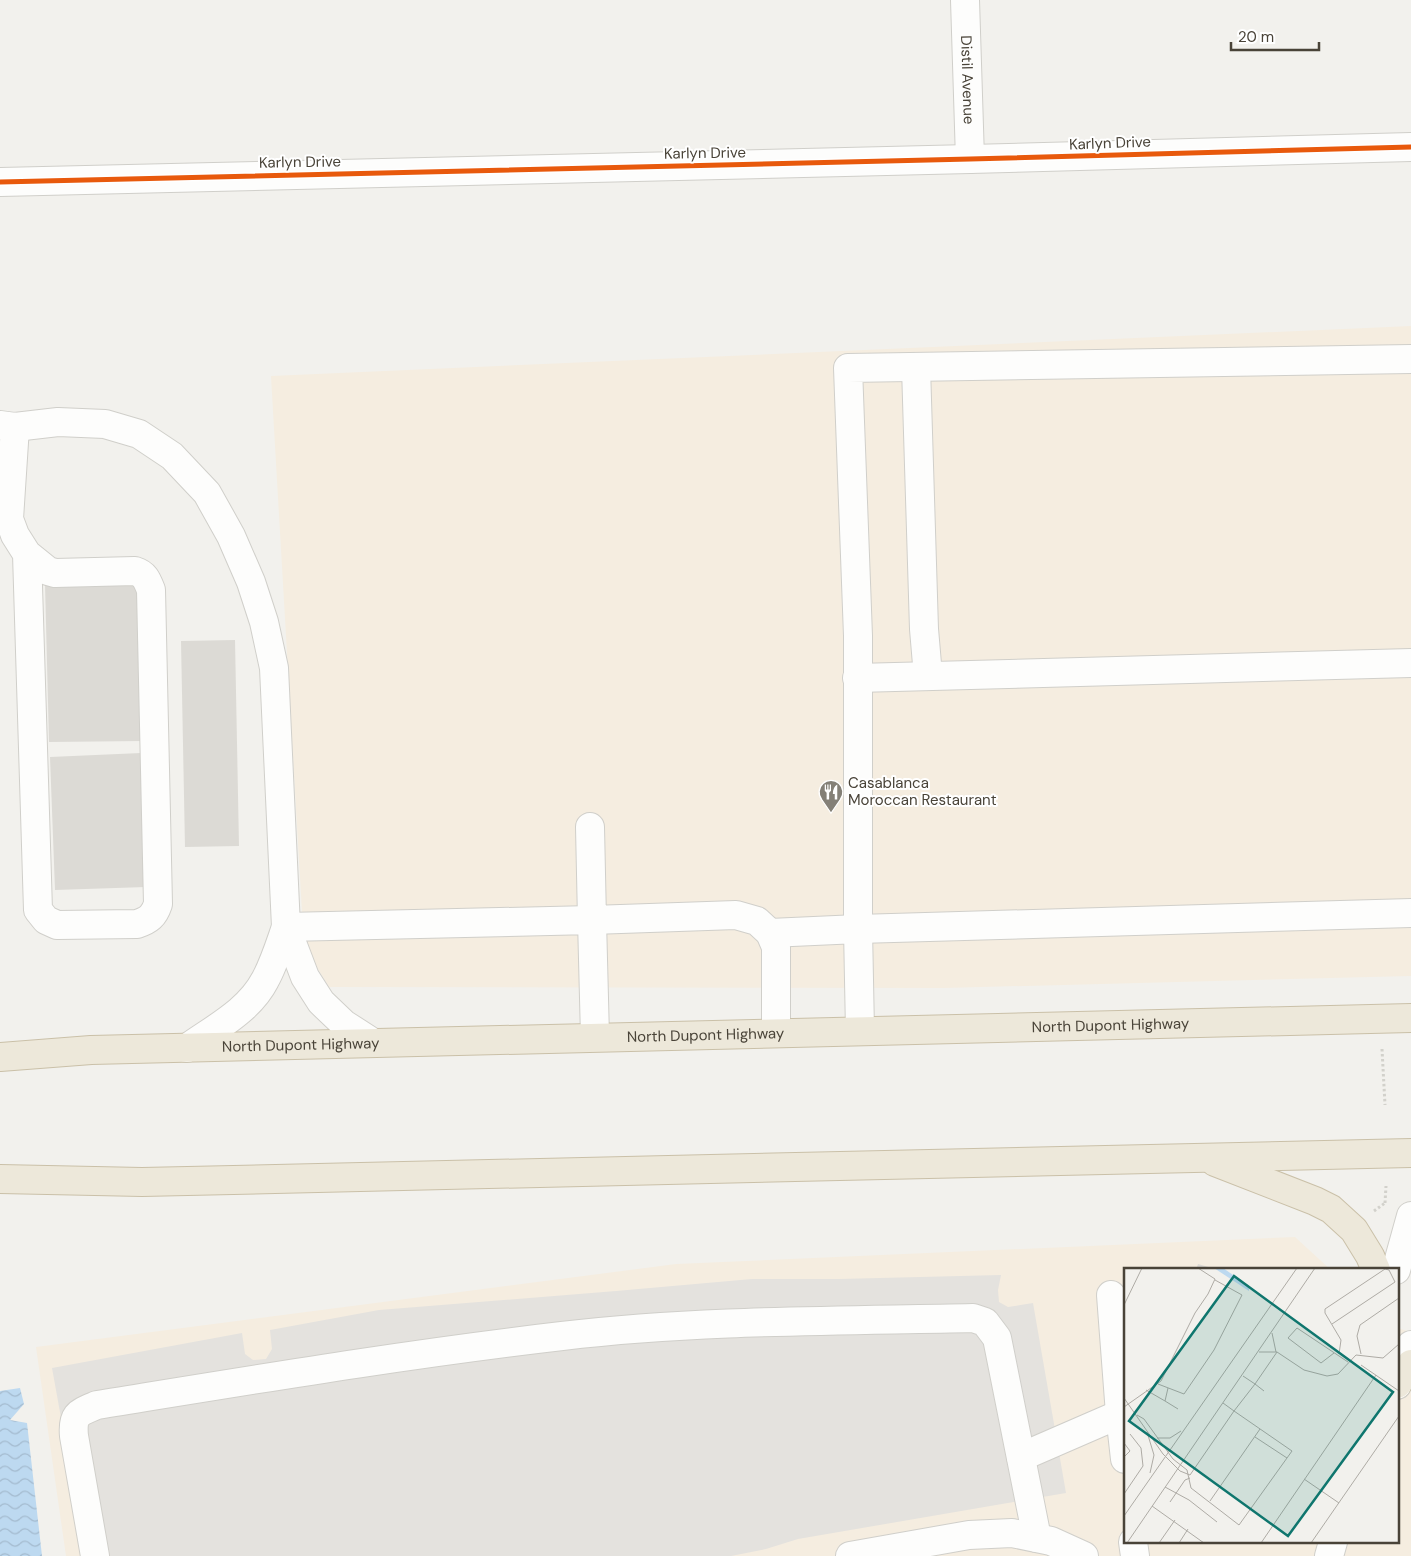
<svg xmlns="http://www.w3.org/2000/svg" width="1411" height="1556" font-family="'DM Sans',sans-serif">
<defs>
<pattern id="water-waves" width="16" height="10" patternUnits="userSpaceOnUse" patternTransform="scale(1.25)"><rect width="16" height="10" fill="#bdd9f0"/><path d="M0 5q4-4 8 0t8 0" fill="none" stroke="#a4bbcf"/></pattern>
</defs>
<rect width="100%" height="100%" fill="#f2f1ed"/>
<!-- commercial -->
<g fill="#f5ede0">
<polygon points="1411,326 1411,976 944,988 329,987 304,946 271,376"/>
<polygon points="1295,1237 1331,1270 1125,1270 1125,1542 1397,1542 1397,1328 1411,1332 1411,1556 66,1556 36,1347 676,1264"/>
</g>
<!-- parking -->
<polygon fill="#e4e2de" points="1001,1275 998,1290 999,1302 1008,1307 1033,1303 1066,1493 798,1539 766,1549 731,1556 86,1556 52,1368 242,1333 245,1354 253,1360 266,1359 272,1349 270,1330 379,1310 616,1291 752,1279 839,1279"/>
<!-- water -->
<polygon fill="url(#water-waves)" points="20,1388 24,1404 10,1420 27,1423 42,1556 0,1556 0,1391"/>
<!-- building -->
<g fill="#dcdad5">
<polygon points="139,582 143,741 49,742 45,584"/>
<polygon points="235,640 239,846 185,847 181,641"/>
<polygon points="141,753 146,887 55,890 50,757"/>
<polygon points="1198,1264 1215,1269 1215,1270 1196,1270"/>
</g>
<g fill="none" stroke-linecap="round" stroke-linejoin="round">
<!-- minor casing -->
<g stroke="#d0cfca" stroke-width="30">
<g id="minor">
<path id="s1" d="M965 0 970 159"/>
<polyline points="0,182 970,159 1411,147"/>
<polyline points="1411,359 848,368 858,636 858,929 1411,913"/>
<polyline points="916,367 924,629 928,676"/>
<polyline points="0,425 15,427 58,422 105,424 139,434 172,456 207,493 231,536 251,582 264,622 274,668 286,927 305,977 321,1002 344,1024 372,1042"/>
<path d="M15 427 9 519 15 535 27 554 48 571 55 573 135 571C145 574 147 580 151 590L158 904C154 916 149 920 137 924L57 925 46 920 38 910 27 554"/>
<polyline points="857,678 1411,663"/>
<polyline points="590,827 592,920 736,915 757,921 770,933 776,947 776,1032"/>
<polyline points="286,927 592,920 595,1037"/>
<polyline points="770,933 858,929 860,1031"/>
<path d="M187 1048C215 1028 249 1011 265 980 274 964 280 944 286 927"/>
<polyline points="1396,1270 1411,1216"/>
<polyline points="1111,1295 1120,1414"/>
<polyline points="1397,1385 1411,1345"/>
<polyline points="1021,1457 1120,1414 1125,1459"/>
<polyline points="1133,1542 1135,1556"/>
<path d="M95 1556 74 1436C72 1414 78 1413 97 1405 252 1380 406 1354 562 1336 698 1320 836 1321 973 1318L985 1322 997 1338 1037 1538"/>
<polyline points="850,1556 969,1535 1012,1533 1051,1541 1084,1556"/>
<polyline points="1329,1556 1333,1542"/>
</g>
</g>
<!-- highway casing -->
<g stroke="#cac0a8" stroke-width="30">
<g id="highway">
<path id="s2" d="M0 1057 91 1050 1411 1018"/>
<polyline points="1215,1162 1315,1201 1331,1209 1354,1230 1370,1256 1376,1270"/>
<polyline points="0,1179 142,1182 1411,1153"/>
<polyline points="1397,1384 1411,1364"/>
</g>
</g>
<!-- path -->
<g stroke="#d2d1cb" stroke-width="3" stroke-dasharray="2.5 2.5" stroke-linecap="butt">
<polyline points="1382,1049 1385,1105"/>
<polyline points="1385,1203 1386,1186"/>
<polyline points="1374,1211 1385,1203"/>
</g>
<!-- minor -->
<use href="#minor" stroke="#fdfdfc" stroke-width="28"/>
<!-- highway -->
<use href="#highway" stroke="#ede8da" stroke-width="28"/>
<!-- cycleway casing -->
<g stroke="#fff" stroke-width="8">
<polyline id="cycleway" points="0,182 970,159 1411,147"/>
</g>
<!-- cycleway -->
<use href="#cycleway" stroke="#e8590c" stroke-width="5"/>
</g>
<!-- icons -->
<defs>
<g id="restaurant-pin" transform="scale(1.25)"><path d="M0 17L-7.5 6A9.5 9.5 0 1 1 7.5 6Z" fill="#848077" stroke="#fff"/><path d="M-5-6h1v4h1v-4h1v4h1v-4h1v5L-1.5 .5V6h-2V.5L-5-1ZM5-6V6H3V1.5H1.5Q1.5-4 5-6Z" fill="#fff"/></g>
</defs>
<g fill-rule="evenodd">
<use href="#restaurant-pin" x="831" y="792"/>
</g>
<g text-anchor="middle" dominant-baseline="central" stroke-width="4" stroke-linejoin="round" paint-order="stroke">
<!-- street labels -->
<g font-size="15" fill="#494338" stroke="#fff">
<text stroke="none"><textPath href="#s1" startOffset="80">Distil Avenue</textPath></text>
<text transform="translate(1110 143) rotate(-2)">Karlyn Drive</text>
<text transform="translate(705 153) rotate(-1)">Karlyn Drive</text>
<text transform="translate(300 162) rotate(-1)">Karlyn Drive</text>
<text stroke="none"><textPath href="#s2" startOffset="1111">North Dupont Highway</textPath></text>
<text stroke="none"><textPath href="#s2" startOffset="706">North Dupont Highway</textPath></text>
<text stroke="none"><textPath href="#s2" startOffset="301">North Dupont Highway</textPath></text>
</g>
<!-- poi labels -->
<g font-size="15" fill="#494338" stroke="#fff" text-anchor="start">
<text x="848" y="783">Casablanca<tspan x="848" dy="17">Moroccan Restaurant</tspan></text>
</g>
</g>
<!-- overview -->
<g transform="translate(1124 1268)">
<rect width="275" height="275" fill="#f2f1ed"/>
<path d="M90 0H99L125 18V23Z" fill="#bdd9f0"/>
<path fill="none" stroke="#aeaba5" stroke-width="1" d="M0 37 18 0M208 56 271 14 265 2 261 1 201 41V45L217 72 215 86M148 65 152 84M135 84H153L180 102 203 108 214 106 232 87 259 90 275 76M210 85 197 95 164 70 173 60 224 94M237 86 233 68 236 57 275 30M237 97 275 123M119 108 131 116 153 84M34 116 60 126 90 82 118 27 91 12M22 122 41 133 44 120M0 130 39 186 56 203 66 207M41 133 54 141M99 135 110 143 131 116 140 123M0 139 37 113 71 45 84 26 91 11 74 0M13 147 20 151 49 191 63 202 67 220 115 257 168 183 110 143 66 207M23 164 30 187 26 205M131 169 163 190M33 170H46L57 163M0 175 6 183 0 189M180 211 215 235M41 219 65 232 93 254M0 226 19 198 17 180 6 166M86 233 136 161M46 234 61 212 66 210M28 238 80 275M0 248 173 0M3 275 191 0M35 275 51 252M55 275 64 261M137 275 252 107M187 275 275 148"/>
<path fill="#0f766e" fill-opacity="0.15" stroke="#0f766e" stroke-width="2.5" d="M110 8 269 124 164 268 5 153Z"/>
<rect width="275" height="275" fill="none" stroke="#494338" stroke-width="2.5"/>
</g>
<!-- scale -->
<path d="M1231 42v8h88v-8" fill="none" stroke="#494338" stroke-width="2.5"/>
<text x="1238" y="42" font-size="15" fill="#494338" stroke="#ffffff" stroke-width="4" paint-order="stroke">20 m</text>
</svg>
